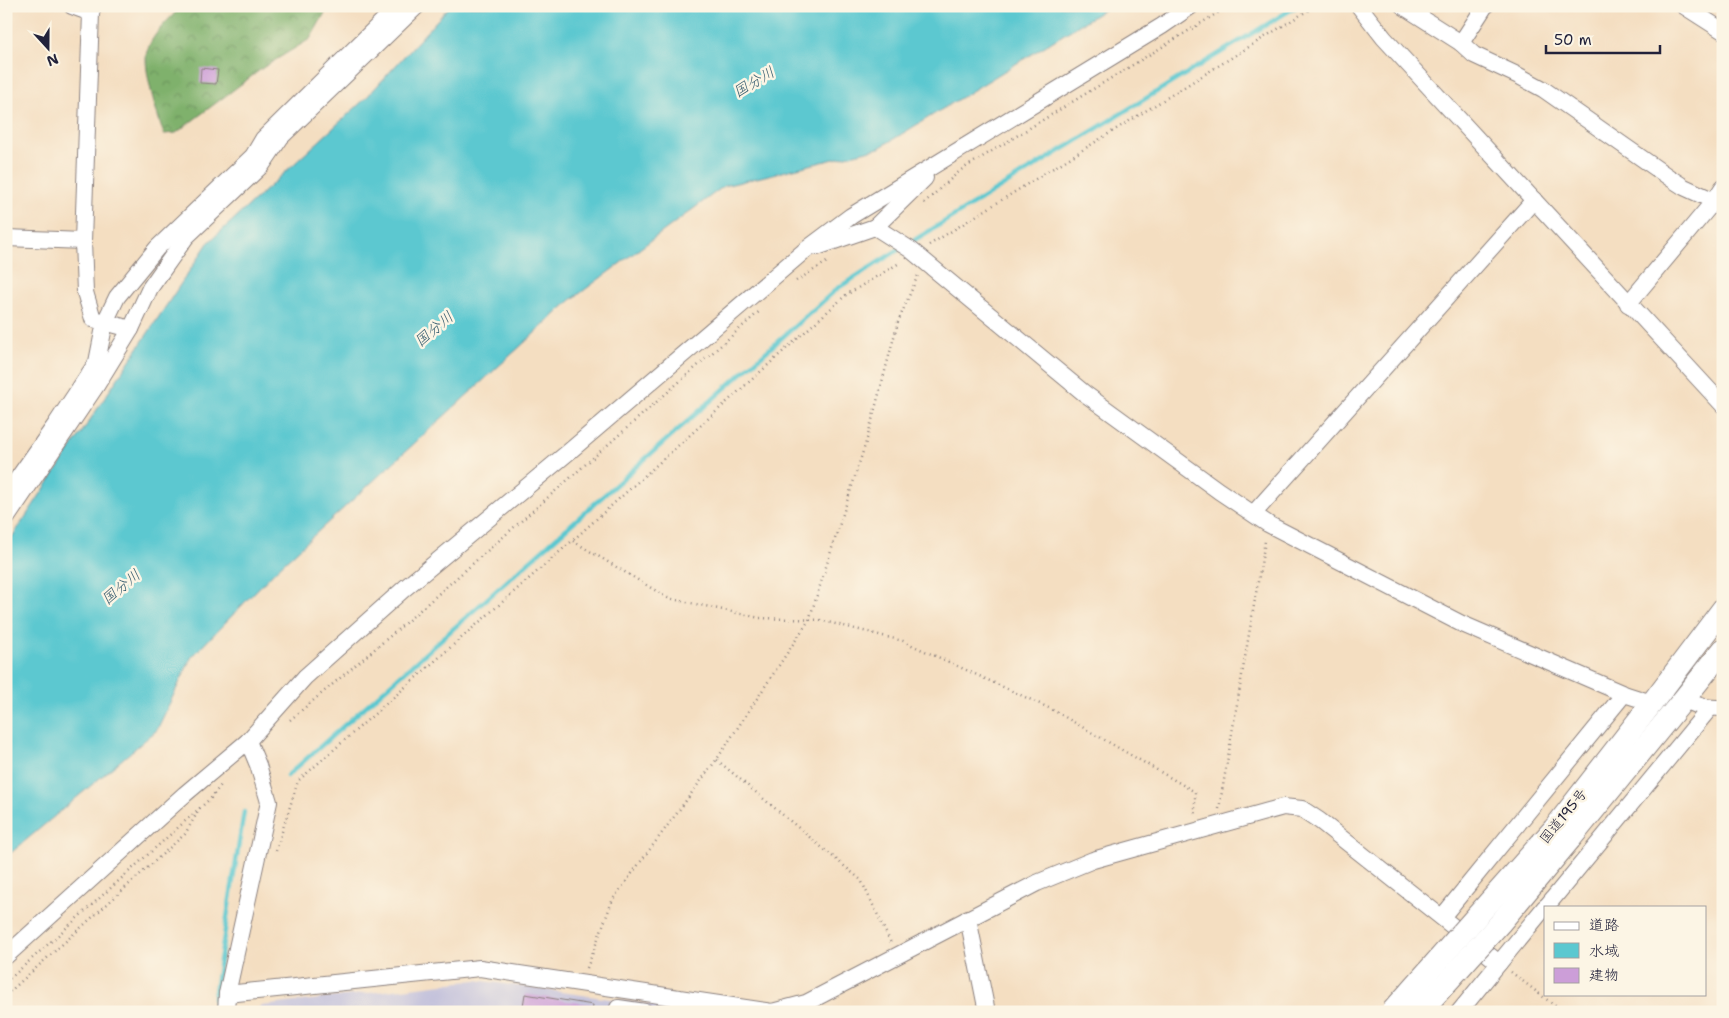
<svg xmlns="http://www.w3.org/2000/svg" width="1729" height="1018" font-family="'Shantell Sans','Klee One',sans-serif">
<defs>
<pattern id="forest-crowns" width="20" height="18" patternUnits="userSpaceOnUse" patternTransform="scale(1.25)"><rect width="20" height="18" fill="#7fb16c"/><path d="M2 6a3 3 0 1 1 6 0M12 15a3 3 0 1 1 6 0" fill="none" stroke="#68905a"/></pattern>
</defs>
<rect width="100%" height="100%" fill="#fcf5e5"/>
<filter id="ink" filterUnits="userSpaceOnUse"><feTurbulence type="fractalNoise" baseFrequency=".02" numOctaves="2"/><feDisplacementMap in="SourceGraphic" scale="10" xChannelSelector="R" yChannelSelector="G"/><feConvolveMatrix kernelMatrix="1 2 1 2 8 2 1 2 1" color-interpolation-filters="sRGB"/></filter>
<filter id="wash" filterUnits="userSpaceOnUse"><feTurbulence type="fractalNoise" baseFrequency=".0096" numOctaves="4" result="noise"/><feDisplacementMap in="SourceGraphic" scale="20" xChannelSelector="R" yChannelSelector="G"/><feGaussianBlur stdDeviation="1.12" result="paint"/><feColorMatrix in="noise" values="0 0 0 0 0 0 0 0 0 0 0 0 0 0 0 0 0 1.4 0 .05"/><feComposite in="paint" operator="in"/></filter>
<g filter="url(#wash)">
<rect width="100%" height="100%" fill="#f4dec1"/>
<!-- railway -->
<polygon fill="#c3c1db" points="476,980 702,1012 250,1012 262,1006"/>
<!-- forest -->
<path fill="url(#forest-crowns)" stroke="#506a54" d="M182 6H329L310 39 264 67 176 133 164 134C158 118 142 66 147 51 152 34 170 18 182 6Z"/>
<!-- water -->
<polygon fill="#5bc8d0" stroke="#3e7586" points="450,6 1110,6 879,148 724,186 571,300 276,570 191,658 157,730 6,857 6,546 208,243 367,97"/>
<g fill="none" stroke-linecap="round" stroke-linejoin="round">
<!-- stream -->
<g stroke="#5bc8d0" stroke-width="4.5">
<polyline points="908,244 1297,6"/>
<polyline points="287,776 838,288 901,248"/>
<polyline points="215,1012 214,998 244,812"/>
</g>
</g>
<g id="blocks">
<!-- building -->
<g fill="#cc9ed8">
<polygon points="201,68 218,70 216,84 200,83"/>
<polygon points="525,994 593,1005 592,1012 522,1012"/>
</g>
</g>
</g>
<g filter="url(#ink)">
<use href="#blocks" fill-opacity="0" stroke="#8b807e" stroke-width="1"/>
<g fill="none" stroke-linecap="round" stroke-linejoin="round">
<!-- minor casing -->
<g stroke="#8b807e" stroke-width="18">
<g id="minor">
<polyline points="72,6 91,13"/>
<polyline points="93,6 91,13 83,241 85,292 93,319 131,329"/>
<polyline points="1359,6 1384,38 1723,405"/>
<polyline points="1403,6 1461,43 1485,6"/>
<polyline points="1684,6 1723,31"/>
<polyline points="1461,43 1474,55 1519,76 1543,89 1670,178 1684,187 1723,205"/>
<polyline points="925,178 875,227 911,250 1084,393 1219,491 1268,524 1460,623 1624,694 1652,703"/>
<polyline points="6,238 83,241"/>
<polyline points="817,247 875,227"/>
<polyline points="1628,304 1714,201 1723,187"/>
<polyline points="6,495 56,424 97,362 105,322 117,297 157,248 253,156 263,139 398,6"/>
<polyline points="1254,513 1534,200"/>
<polyline points="6,519 96,386 131,329 150,288 186,237 262,165 281,137 417,6"/>
<path d="M1684 699C1697 707 1708 708 1723 708"/>
<polyline points="1546,907 1710,708"/>
<polyline points="1442,917 1624,694"/>
<polyline points="968,918 987,1012"/>
<polyline points="6,956 185,794 248,741 305,677 405,588 571,450 803,252 851,216 1162,26 1191,6"/>
<polyline points="227,994 480,968 772,1012 806,1003 1037,883 1093,860 1283,807 1302,809 1320,821 1499,963"/>
<polyline points="226,1012 227,994 269,802 258,765 248,741"/>
<polyline points="617,1012 618,1008 645,1012"/>
<polyline points="1459,1012 1545,907"/>
</g>
</g>
<!-- highway casing -->
<g stroke="#8b807e" stroke-width="24">
<g id="highway">
<polyline points="1554,829 1652,703 1723,609"/>
<polyline points="1570,839 1684,699 1723,650"/>
</g>
</g>
<!-- path -->
<g stroke="#8b807e" stroke-width="2.5" stroke-dasharray="1 4" stroke-linecap="butt">
<polyline points="1339,6 1345,12"/>
<polyline points="924,203 961,170 1229,6"/>
<polyline points="929,245 1315,6"/>
<polyline points="796,281 830,260"/>
<polyline points="573,541 668,598 760,618 820,620 903,641 1051,709 1195,792 1195,817"/>
<polyline points="290,720 395,632 761,310"/>
<polyline points="717,760 861,880 891,943"/>
<polyline points="1219,809 1265,541"/>
<polyline points="276,851 298,781 572,541 846,295 901,262"/>
<polyline points="587,968 613,899 717,759 809,620 867,439 898,322 918,275"/>
<polyline points="1511,972 1563,1012"/>
<polyline points="6,982 211,798 221,785"/>
<polyline points="6,995 185,834 200,808"/>
</g>
<!-- minor -->
<use href="#minor" stroke="#fff" stroke-width="16"/>
<!-- highway -->
<use href="#highway" stroke="#fff" stroke-width="22"/>
<!-- highway-bridge casing -->
<g stroke="#8b807e" stroke-width="24" stroke-linecap="butt">
<g id="highway-bridge">
<polyline points="1392,1012 1554,829"/>
<polyline points="1420,1012 1500,923 1570,839"/>
</g>
</g>
<!-- highway-bridge -->
<use href="#highway-bridge" stroke="#fff" stroke-width="22"/>
</g>
</g>
<g text-anchor="middle" dominant-baseline="central" stroke-width="5" stroke-linejoin="round" paint-order="stroke">
<!-- street labels -->
<g font-size="14" fill="#22223b" stroke="#fcf5e5">
<text transform="translate(1563 816) rotate(-51)">国道195号</text>
</g>
<!-- water labels -->
<g font-size="15" font-style="italic" fill="#365c6f" stroke="#fcf5e5">
<text transform="translate(754 82) rotate(-31)">国分川</text>
<text transform="translate(434 329) rotate(-40)">国分川</text>
<text transform="translate(121 587) rotate(-40)">国分川</text>
</g>
</g>
<!-- margin -->
<rect width="1729" height="1018" fill="none" stroke="#fcf5e5" stroke-width="25"/>
<!-- legend -->
<rect x="1544" y="906" width="162" height="90" fill="#fcf5e5" stroke="#a5a1a1"/>
<rect x="1554" y="922" width="25" height="8" fill="#ffffff" stroke="#a5a1a1"/>
<text x="1589" y="930" font-size="15" fill="#22223b">道路</text>
<rect x="1554" y="943" width="25" height="15" fill="#5bc8d0" stroke="#a5a1a1"/>
<text x="1589" y="956" font-size="15" fill="#22223b">水域</text>
<rect x="1554" y="968" width="25" height="15" fill="#cc9ed8" stroke="#a5a1a1"/>
<text x="1589" y="980" font-size="15" fill="#22223b">建物</text>
<!-- north arrow -->
<g transform="translate(48 48) rotate(159)" stroke="#fcf5e5" stroke-width="4" paint-order="stroke">
<path d="M0-4L9 19L0 12L-9 19Z" fill="#22223b"/>
<text y="-8" font-size="14" font-weight="bold" text-anchor="middle" fill="#22223b">N</text>
</g>
<!-- scale -->
<path d="M1546 45v8h114v-8" fill="none" stroke="#22223b" stroke-width="2.5"/>
<text x="1554" y="45" font-size="15" fill="#22223b" stroke="#fcf5e5" stroke-width="4" paint-order="stroke">50 m</text>
</svg>
